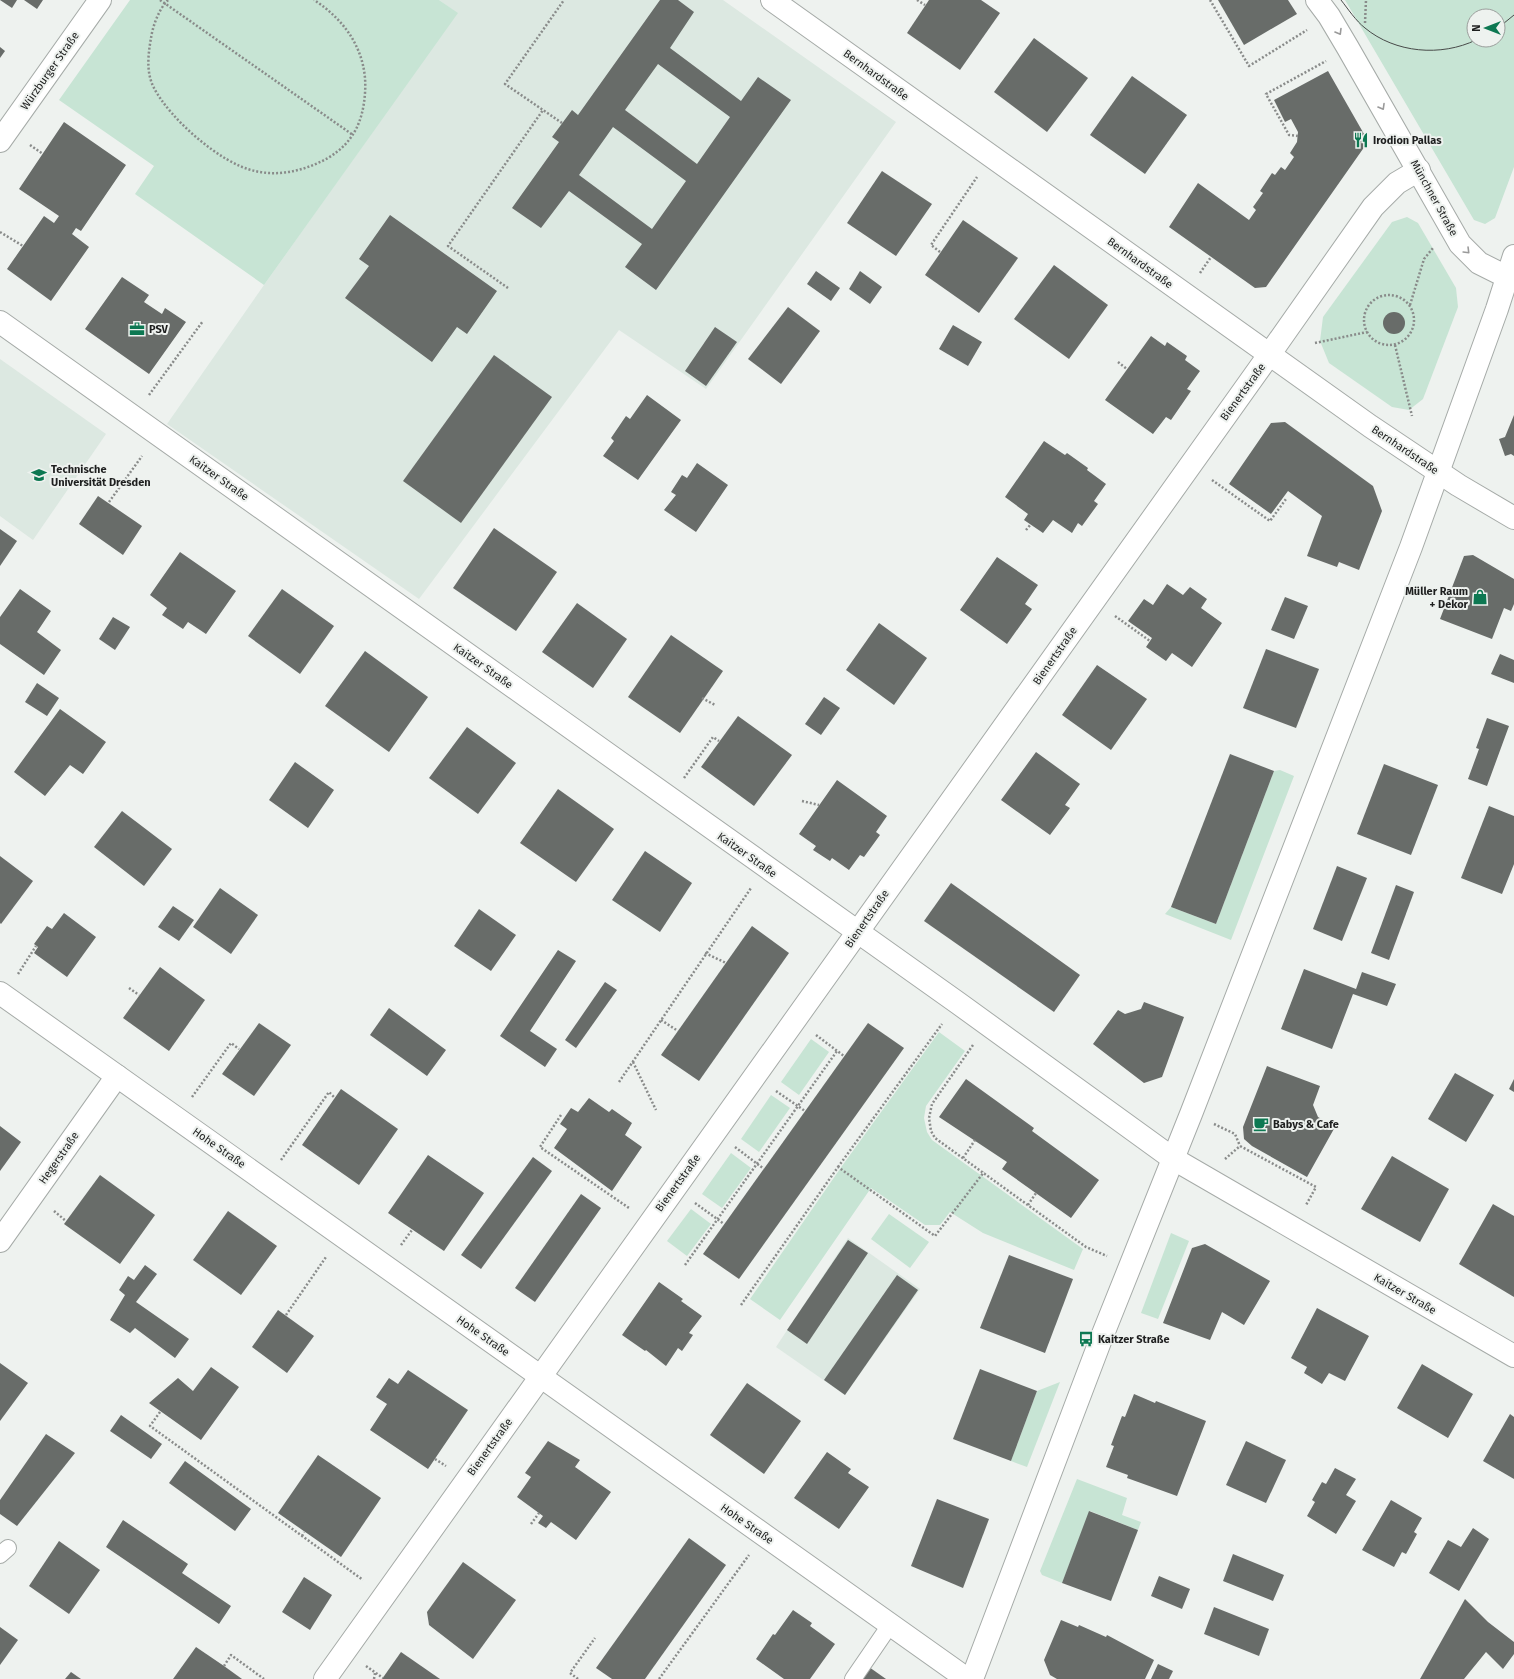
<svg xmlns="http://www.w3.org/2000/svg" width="1514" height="1679" font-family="'Fira Sans',sans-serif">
<rect width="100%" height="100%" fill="#eef2ef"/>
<!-- built -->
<g fill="#dce8e1">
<polygon points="439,0 723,0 896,122 706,389 619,330 419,599 167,424 264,285 457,13"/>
<polygon points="0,359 106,434 33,540 0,516"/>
<polygon points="848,1238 920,1289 845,1395 776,1347"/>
</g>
<!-- green -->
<g fill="#c7e4d4" fill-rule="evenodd">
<polygon points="130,0 439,0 458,13 264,285 135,194 154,166 59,100"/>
<path d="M1345 0H1514V167L1495 218 1485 224 1474 220ZM1474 16H1498V40H1474Z"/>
<polygon points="1407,217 1418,223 1456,288 1458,307 1423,399 1409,410 1392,407 1329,363 1320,341 1323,317 1392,222"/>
<polygon points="1280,770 1294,776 1231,940 1165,914 1171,907 1216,924 1274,771"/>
<polygon points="939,1032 965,1051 926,1106 924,1118 927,1132 932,1140 1083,1249 1074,1270 983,1233 950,1212 940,1225 925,1225 871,1188 780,1320 750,1299 842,1166"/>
<polygon points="811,1039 829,1052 799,1095 781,1082"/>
<polygon points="771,1095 790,1108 759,1152 741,1139"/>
<polygon points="731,1153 751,1168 722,1208 702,1194"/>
<polygon points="691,1209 711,1224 687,1256 667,1241"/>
<polygon points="889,1214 929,1242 910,1268 871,1239"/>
<polygon points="1171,1233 1189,1241 1158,1319 1141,1313"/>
<polygon points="1060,1382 1027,1467 1011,1461 1037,1391"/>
<polygon points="1077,1479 1127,1498 1122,1515 1141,1522 1138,1530 1090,1511 1062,1583 1042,1575 1040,1571"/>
</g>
<!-- building -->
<g fill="#686c69" fill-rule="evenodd">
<polygon points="0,0 17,0 12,8"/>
<polygon points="24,0 43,0 37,9"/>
<path d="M660 0H678L694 12 670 48 741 101 758 77 791 100 656 290 625 267 642 244 569 191 541 228 512 208 559 142 552 137 572 110 578 115ZM658 64 730 117 697 164 625 110ZM613 127 686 181 652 229 579 175Z"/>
<polygon points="929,0 981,0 1000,13 960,70 907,33"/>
<polygon points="1218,0 1288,0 1297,14 1244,45"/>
<polygon points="1034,38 1088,78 1047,132 994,92"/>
<polygon points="0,47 5,51 0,58"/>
<polygon points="1328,71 1364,134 1365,146 1266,287 1255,288 1169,227 1198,183 1249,220 1256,210 1253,207 1263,193 1260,191 1272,173 1275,175 1281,167 1285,170 1294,157 1290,153 1297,142 1298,132 1291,119 1285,122 1274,100"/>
<polygon points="1132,76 1187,115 1145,174 1090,135"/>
<polygon points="64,122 126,165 81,231 76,228 72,234 89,247 51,301 7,269 44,216 54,223 59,216 19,189"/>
<polygon points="882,171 932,204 896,256 847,223"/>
<polygon points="390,215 497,291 467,334 457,327 432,362 345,298 369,266 359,259"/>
<polygon points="963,220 1018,258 979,313 925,275"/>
<polygon points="1054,265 1108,305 1069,359 1014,319"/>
<polygon points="816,271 840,288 831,301 807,284"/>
<polygon points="860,271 882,287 870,304 849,289"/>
<polygon points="122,277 149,295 144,302 162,314 165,308 186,322 149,374 85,329"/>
<polygon points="788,307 820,331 781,384 748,359"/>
<circle cx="1394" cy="323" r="11"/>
<polygon points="953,325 982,342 968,366 939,349"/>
<polygon points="715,327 737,342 706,386 685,371"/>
<polygon points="1151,336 1165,346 1167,342 1187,356 1185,360 1200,371 1187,389 1191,391 1171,420 1166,417 1153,434 1105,400"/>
<polygon points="494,355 552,397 461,523 403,481"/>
<polygon points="647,395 681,420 638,480 603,456 614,441 611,438 626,416 630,419"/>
<polygon points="1514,415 1514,456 1511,454 1505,456 1499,439 1505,437"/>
<polygon points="1285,422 1373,486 1382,511 1359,570 1339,562 1337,567 1307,556 1322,516 1288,491 1271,514 1229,484 1271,423"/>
<polygon points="1044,441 1065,455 1067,453 1088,468 1087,470 1106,484 1094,501 1098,504 1082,526 1078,523 1072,533 1053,520 1043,533 1024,520 1028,514 1005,497"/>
<polygon points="697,463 728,485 696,532 664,510 676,495 671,492 682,475 687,478"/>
<polygon points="98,496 142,526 123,555 79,524"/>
<polygon points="494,528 557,572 516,631 453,588"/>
<polygon points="0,529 17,541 0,566"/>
<polygon points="180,552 236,591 206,634 188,622 183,629 162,615 167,608 150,595"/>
<polygon points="1473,555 1514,579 1514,604 1511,611 1504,608 1492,639 1440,619 1464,556"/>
<polygon points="997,557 1038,585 1025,604 1032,609 1007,644 960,610"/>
<polygon points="1167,584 1183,595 1190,587 1207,599 1201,608 1222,623 1192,667 1172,653 1166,661 1146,647 1152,638 1128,621 1144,599 1153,605"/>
<polygon points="20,589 51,611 37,632 61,650 44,675 0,644 0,617"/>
<polygon points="282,589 334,626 300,674 248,636"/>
<polygon points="1285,597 1308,606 1294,639 1271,630"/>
<polygon points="577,603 627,639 593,688 542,652"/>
<polygon points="113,617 130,627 115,650 99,639"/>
<polygon points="879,623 927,658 894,705 846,670"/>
<polygon points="671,635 723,671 680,733 628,697"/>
<polygon points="1266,649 1319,669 1296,728 1243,708"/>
<polygon points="365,651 428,697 389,752 325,706"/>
<polygon points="1500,654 1514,660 1514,683 1491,674"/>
<polygon points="1097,665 1147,699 1111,750 1062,715"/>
<polygon points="37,683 59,698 47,716 25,702"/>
<polygon points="824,697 840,708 821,735 805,724"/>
<polygon points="60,709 106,742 83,774 70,765 45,796 14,772"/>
<polygon points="738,716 792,755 754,806 701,767"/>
<polygon points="1487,718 1509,726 1487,786 1468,779 1479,749 1476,748"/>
<polygon points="467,727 516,763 478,814 429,778"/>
<polygon points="1036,752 1080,784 1065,805 1070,808 1050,835 1001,800"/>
<polygon points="1230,754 1274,771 1216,924 1171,907"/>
<polygon points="295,762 334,790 308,828 269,800"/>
<polygon points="1384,764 1438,785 1411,855 1357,834"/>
<polygon points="837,780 887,816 876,832 880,835 864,857 860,855 849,870 832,858 830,861 813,850 816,846 799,834"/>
<polygon points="558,789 614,829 576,882 520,843"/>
<polygon points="1489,806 1514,816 1514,864 1502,894 1461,878"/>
<polygon points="122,811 172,849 144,886 94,847"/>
<polygon points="645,851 692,883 660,932 612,900"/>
<polygon points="0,856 33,881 1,924 0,923"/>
<polygon points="1337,866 1367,878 1342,941 1313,929"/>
<polygon points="951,883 1080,975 1054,1012 924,921"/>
<polygon points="1396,885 1414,892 1389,960 1371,953"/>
<polygon points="220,888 258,915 231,954 193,927"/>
<polygon points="173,906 194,920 179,941 158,927"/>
<polygon points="479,909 516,935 491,971 454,946"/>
<polygon points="64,913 96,937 67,977 34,953 38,947 34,944 47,926 52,929"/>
<polygon points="752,926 789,953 699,1081 661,1055"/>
<polygon points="558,950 576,961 530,1031 557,1049 545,1067 500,1036"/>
<polygon points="160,967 205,1000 169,1051 123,1018"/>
<polygon points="1304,969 1356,989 1362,972 1396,984 1387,1006 1353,994 1332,1049 1281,1029"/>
<polygon points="605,982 617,990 576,1048 565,1040"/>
<polygon points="1144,1002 1184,1017 1162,1077 1144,1083 1093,1044 1118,1010 1125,1014 1141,1009"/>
<polygon points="389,1008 446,1050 427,1076 370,1035"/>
<polygon points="259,1023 291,1045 254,1096 222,1074"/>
<polygon points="868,1023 904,1048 739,1279 703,1254"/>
<polygon points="1267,1066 1320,1086 1313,1105 1318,1117 1335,1127 1307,1177 1252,1146 1244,1139 1243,1127"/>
<polygon points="1455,1073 1494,1095 1466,1142 1428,1119"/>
<polygon points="966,1079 1034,1128 1032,1131 1099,1180 1071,1218 1002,1169 1007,1162 939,1117"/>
<polygon points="1514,1079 1514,1092 1509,1089"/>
<polygon points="341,1089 398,1129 359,1185 302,1145"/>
<polygon points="589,1098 609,1112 612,1109 632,1123 625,1135 642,1147 612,1191 554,1148 567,1129 560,1124 571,1108 578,1112"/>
<polygon points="0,1126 21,1142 0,1171"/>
<polygon points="428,1155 484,1193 444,1251 388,1213"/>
<polygon points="1392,1156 1449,1189 1420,1242 1361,1209"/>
<polygon points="533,1157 552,1171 481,1269 461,1255"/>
<polygon points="100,1175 155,1215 120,1264 64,1224"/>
<polygon points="581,1194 601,1208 535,1302 515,1288"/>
<polygon points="1493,1204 1514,1216 1514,1297 1459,1264"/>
<polygon points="228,1211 277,1246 241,1295 193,1260"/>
<polygon points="848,1240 868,1253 807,1344 787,1330"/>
<polygon points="1205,1244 1270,1281 1244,1325 1222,1312 1210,1340 1163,1323 1192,1248"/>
<polygon points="1009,1255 1073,1279 1045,1353 980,1328"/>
<polygon points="145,1265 157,1274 136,1302 189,1339 175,1358 135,1328 130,1333 110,1320 125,1295 119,1290 128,1276 134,1280"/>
<polygon points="897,1275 918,1290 845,1395 824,1380"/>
<polygon points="659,1282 683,1299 681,1301 702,1316 689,1333 693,1335 682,1351 678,1348 666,1366 646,1350 645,1351 622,1335"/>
<polygon points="1317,1308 1369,1336 1345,1381 1329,1373 1322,1384 1304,1373 1307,1367 1291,1358"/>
<polygon points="278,1310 314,1336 287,1373 252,1347"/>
<polygon points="0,1363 28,1383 0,1421"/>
<polygon points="1422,1364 1473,1394 1448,1438 1397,1408"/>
<polygon points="211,1367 239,1387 201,1440 149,1403 178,1378 193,1391"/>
<polygon points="980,1369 1037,1391 1011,1461 953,1439"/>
<polygon points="408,1370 468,1410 428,1469 370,1430 387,1404 376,1397 389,1378 398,1384"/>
<polygon points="747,1383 801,1421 764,1474 710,1435"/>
<polygon points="1134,1394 1155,1403 1156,1401 1206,1421 1177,1496 1127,1478 1128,1475 1106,1467 1114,1446 1111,1445 1122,1416 1125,1417"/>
<polygon points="1510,1414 1514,1417 1514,1479 1483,1461"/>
<polygon points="121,1415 162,1444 151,1459 110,1431"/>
<polygon points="46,1434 75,1453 17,1526 0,1514 0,1500"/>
<polygon points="548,1441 580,1460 575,1467 611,1492 576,1540 551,1522 546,1528 538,1523 543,1516 517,1497 531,1477 525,1473"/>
<polygon points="1246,1441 1286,1460 1266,1503 1226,1485"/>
<polygon points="827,1452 851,1469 848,1473 869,1487 839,1529 794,1498"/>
<polygon points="318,1455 381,1498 341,1557 278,1513"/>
<polygon points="185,1461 251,1509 235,1531 169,1483"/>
<polygon points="1335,1468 1356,1479 1346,1495 1356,1501 1336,1534 1307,1516 1315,1502 1312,1500 1322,1482 1326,1484"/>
<polygon points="937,1499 989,1519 963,1588 911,1566"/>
<polygon points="1391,1500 1422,1518 1414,1532 1417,1534 1406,1554 1402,1552 1394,1567 1362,1550"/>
<polygon points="1089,1511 1138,1530 1111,1601 1062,1583"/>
<polygon points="123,1520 188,1564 182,1573 231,1606 219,1624 106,1547"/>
<polygon points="1473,1528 1489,1539 1459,1591 1429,1573 1448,1540 1461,1547"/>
<polygon points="689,1538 726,1565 645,1679 612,1679 596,1668"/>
<polygon points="59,1541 100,1570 69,1614 29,1586"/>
<polygon points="1233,1554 1284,1575 1273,1601 1223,1581"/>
<polygon points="463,1562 516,1600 473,1659 429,1625 427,1612"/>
<polygon points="1159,1576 1190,1589 1182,1609 1151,1596"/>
<polygon points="304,1577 332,1595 310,1630 282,1612"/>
<polygon points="1465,1599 1488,1622 1514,1642 1514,1654 1503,1669 1486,1652 1464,1679 1420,1679"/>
<polygon points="1214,1607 1269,1629 1259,1656 1204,1634"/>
<polygon points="793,1610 812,1623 810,1626 835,1644 810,1679 784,1679 756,1659 773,1634 775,1635"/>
<polygon points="1061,1620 1078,1627 1079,1625 1106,1637 1107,1635 1154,1660 1145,1679 1057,1679 1050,1675 1044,1660"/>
<polygon points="0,1627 18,1640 0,1665"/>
<polygon points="196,1647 224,1666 242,1679 173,1679"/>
<polygon points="401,1652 440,1679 382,1679"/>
<polygon points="1158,1664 1173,1671 1169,1679 1151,1679"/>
<polygon points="869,1667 886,1679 861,1679"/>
<polygon points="71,1672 81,1679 65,1679"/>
</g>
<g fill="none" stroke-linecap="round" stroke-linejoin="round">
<!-- lane casing -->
<g stroke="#a6aba8" stroke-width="18">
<g id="lane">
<polyline points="0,1555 8,1548"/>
<polyline points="853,1679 890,1625"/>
</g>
</g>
<!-- street casing -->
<g stroke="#a6aba8" stroke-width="24">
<g id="street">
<polyline points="772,0 1370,426 1458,485 1514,518"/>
<polyline points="0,322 958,1003 1172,1158 1514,1356"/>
<polyline points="0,993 967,1679"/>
<polyline points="0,1241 117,1076"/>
<polyline points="325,1679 1269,355 1373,207 1397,183 1419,170"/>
</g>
</g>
<!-- secondary casing -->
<g stroke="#a6aba8" stroke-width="24">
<g id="secondary">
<polyline points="1317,0 1329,16 1348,48 1460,244 1479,263 1507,277"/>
<polyline points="0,141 100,0"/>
<polyline points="972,1679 1101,1339 1191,1114 1411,547 1497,309 1514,256"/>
</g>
</g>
<!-- path -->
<g stroke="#898b8a" stroke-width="2.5" stroke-dasharray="2 2" stroke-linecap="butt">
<polyline points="160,0 353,135"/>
<path d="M168 0C159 9 153 25 151 38 148 55 146 73 154 88 170 119 221 164 255 171 280 177 306 170 328 158 353 143 363 122 365 93 368 54 347 21 314 0"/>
<polyline points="917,0 925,5"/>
<polyline points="1210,0 1249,66 1307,30"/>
<polyline points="1365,23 1366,0"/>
<polyline points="562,123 505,84 564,0"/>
<polyline points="1298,136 1289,135 1266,94 1326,61"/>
<polyline points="30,145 43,154"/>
<polyline points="0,232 23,246"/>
<polyline points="940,252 931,245 977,177"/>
<polyline points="1200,273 1211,257"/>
<polyline points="508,288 448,246 543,110"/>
<circle cx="1389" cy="320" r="25"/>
<polyline points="1410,305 1424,259 1433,248"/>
<polyline points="1315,343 1367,332"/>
<polyline points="1395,345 1412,416"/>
<polyline points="1118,362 1127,369"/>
<polyline points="149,395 203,321"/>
<polyline points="1212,480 1270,521 1286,499"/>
<polyline points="109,502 142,456"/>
<polyline points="1026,530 1031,524"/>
<polyline points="1115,616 1150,641"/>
<polyline points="702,698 715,705"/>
<polyline points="684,778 713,737 719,741"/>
<polyline points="802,801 819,805"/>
<polyline points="705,953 726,963"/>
<polyline points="18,974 36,946"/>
<polyline points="129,988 139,995"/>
<polyline points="661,1020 678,1031"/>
<polyline points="816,1035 844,1056"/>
<polyline points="973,1045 932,1104 929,1118 931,1131 935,1138 1086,1247 1107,1256"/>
<polyline points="633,1062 656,1110"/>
<polyline points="619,1082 751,888"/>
<polyline points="776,1091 805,1111"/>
<polyline points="192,1097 231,1043 239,1049"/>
<polyline points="561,1115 540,1147 629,1208"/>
<polyline points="1214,1124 1235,1134 1240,1146"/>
<polyline points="735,1147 764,1169"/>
<polyline points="963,1158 975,1140"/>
<polyline points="1225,1159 1240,1146 1316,1187 1306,1205"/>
<polyline points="281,1160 329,1092 335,1098"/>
<polyline points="838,1167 942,1024"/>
<polyline points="695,1203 724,1224"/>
<polyline points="1028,1205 1036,1193"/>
<polyline points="54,1211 66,1221"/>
<polyline points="401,1245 412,1230"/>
<polyline points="685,1265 837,1051"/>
<polyline points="741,1305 838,1167 935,1236 984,1172"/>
<polyline points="286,1315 326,1257"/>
<polyline points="160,1412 150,1426 363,1580"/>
<polyline points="435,1459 446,1466"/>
<polyline points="531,1524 539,1513"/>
<polyline points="302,1536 304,1532"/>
<polyline points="224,1666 231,1655 264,1679"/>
<polyline points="366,1666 383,1678"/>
<polyline points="374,1679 375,1673"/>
<polyline points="578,1679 570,1673 595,1638"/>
<polyline points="659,1679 749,1555"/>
</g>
<!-- lane -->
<use href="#lane" stroke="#fff" stroke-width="16"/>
<!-- street -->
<use href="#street" stroke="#fff" stroke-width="22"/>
<!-- secondary -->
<use href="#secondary" stroke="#fff" stroke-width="22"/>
<!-- tram -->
<g stroke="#484a49" stroke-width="1">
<path d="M1341 0C1348 9 1356 21 1365 28 1395 53 1441 57 1476 40"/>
<polyline points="1498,28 1514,15"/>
</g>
</g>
<!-- one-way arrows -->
<defs><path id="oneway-chevron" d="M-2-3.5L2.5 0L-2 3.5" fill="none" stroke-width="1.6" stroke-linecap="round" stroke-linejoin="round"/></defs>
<g stroke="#9a9a9a">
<use href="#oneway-chevron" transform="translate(1339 32) rotate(59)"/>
<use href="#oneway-chevron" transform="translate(1382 107) rotate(60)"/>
<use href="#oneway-chevron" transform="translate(1467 251) rotate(45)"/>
</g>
<!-- icons -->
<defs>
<g id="restaurant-bare" transform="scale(1.2)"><path d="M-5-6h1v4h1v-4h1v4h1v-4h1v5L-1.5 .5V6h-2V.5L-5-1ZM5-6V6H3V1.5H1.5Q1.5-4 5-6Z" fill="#0d7852" stroke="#eef2ef" stroke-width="2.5" paint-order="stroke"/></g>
<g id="office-bare" transform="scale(1.2)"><path d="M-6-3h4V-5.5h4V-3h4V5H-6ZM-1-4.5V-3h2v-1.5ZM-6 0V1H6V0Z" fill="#0d7852" stroke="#eef2ef" stroke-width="2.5" paint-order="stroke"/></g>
<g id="university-bare" transform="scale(1.2)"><path d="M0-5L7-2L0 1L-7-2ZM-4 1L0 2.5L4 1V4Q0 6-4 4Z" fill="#0d7852" stroke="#eef2ef" stroke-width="2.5" paint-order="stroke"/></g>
<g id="shop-bare" transform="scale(1.2)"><path d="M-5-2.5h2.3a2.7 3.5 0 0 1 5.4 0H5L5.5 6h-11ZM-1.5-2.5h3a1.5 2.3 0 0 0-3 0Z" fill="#0d7852" stroke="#eef2ef" stroke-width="2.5" paint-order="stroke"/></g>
<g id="cafe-bare" transform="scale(1.2)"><path d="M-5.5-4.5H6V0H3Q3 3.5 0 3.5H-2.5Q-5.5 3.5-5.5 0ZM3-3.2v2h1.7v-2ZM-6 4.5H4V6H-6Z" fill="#0d7852" stroke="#eef2ef" stroke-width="2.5" paint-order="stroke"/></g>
<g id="bus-bare" transform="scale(1.2)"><path d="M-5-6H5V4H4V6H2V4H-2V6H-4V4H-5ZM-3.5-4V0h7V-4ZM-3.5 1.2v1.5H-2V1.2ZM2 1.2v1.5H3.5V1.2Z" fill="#0d7852" stroke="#eef2ef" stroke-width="2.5" paint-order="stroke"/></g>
</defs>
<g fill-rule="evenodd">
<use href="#restaurant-bare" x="1361" y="140"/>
<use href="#office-bare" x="137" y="329"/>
<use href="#university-bare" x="39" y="475"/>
<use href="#shop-bare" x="1480" y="597"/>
<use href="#cafe-bare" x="1261" y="1124"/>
<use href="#bus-bare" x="1086" y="1339"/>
</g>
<g text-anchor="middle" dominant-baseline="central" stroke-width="4" stroke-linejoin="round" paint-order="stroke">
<!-- street labels -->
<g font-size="11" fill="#1e1f1f" stroke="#eef2ef">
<text transform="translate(50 71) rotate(-55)">Würzburger Straße</text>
<text transform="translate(876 75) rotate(36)">Bernhardstraße</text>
<text transform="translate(1434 198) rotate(61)">Münchner Straße</text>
<text transform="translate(1140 263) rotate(36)">Bernhardstraße</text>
<text transform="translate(1243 392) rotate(-54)">Bienertstraße</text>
<text transform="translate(1405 450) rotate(34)">Bernhardstraße</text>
<text transform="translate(219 478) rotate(35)">Kaitzer Straße</text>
<text transform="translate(1055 656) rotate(-55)">Bienertstraße</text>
<text transform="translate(483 666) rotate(35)">Kaitzer Straße</text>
<text transform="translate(747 855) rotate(35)">Kaitzer Straße</text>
<text transform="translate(867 919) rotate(-55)">Bienertstraße</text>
<text transform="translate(219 1148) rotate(35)">Hohe Straße</text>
<text transform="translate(59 1158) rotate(-55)">Hegerstraße</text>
<text transform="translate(678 1183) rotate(-54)">Bienertstraße</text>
<text transform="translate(1405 1294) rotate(30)">Kaitzer Straße</text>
<text transform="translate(483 1336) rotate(35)">Hohe Straße</text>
<text transform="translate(490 1447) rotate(-54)">Bienertstraße</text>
<text transform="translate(747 1524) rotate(35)">Hohe Straße</text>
</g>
<!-- poi labels -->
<g font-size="11" font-weight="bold" fill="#1e1f1f" stroke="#eef2ef" text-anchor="start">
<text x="1373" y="140">Irodion Pallas</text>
<text x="149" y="329">PSV</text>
<text x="51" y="469">Technische<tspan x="51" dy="13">Universität Dresden</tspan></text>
<text x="1468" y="591" text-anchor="end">Müller Raum<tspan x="1468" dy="13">+ Dekor</tspan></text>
<text x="1273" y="1124">Babys &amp; Cafe</text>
<text x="1098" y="1339">Kaitzer Straße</text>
</g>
</g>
<!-- north arrow -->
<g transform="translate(1486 28) rotate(270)"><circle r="19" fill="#eef2ef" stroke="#9b9e9c"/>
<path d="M0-3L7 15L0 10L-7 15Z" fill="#0d7852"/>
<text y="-6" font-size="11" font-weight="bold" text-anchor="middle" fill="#1e1f1f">N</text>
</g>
</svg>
